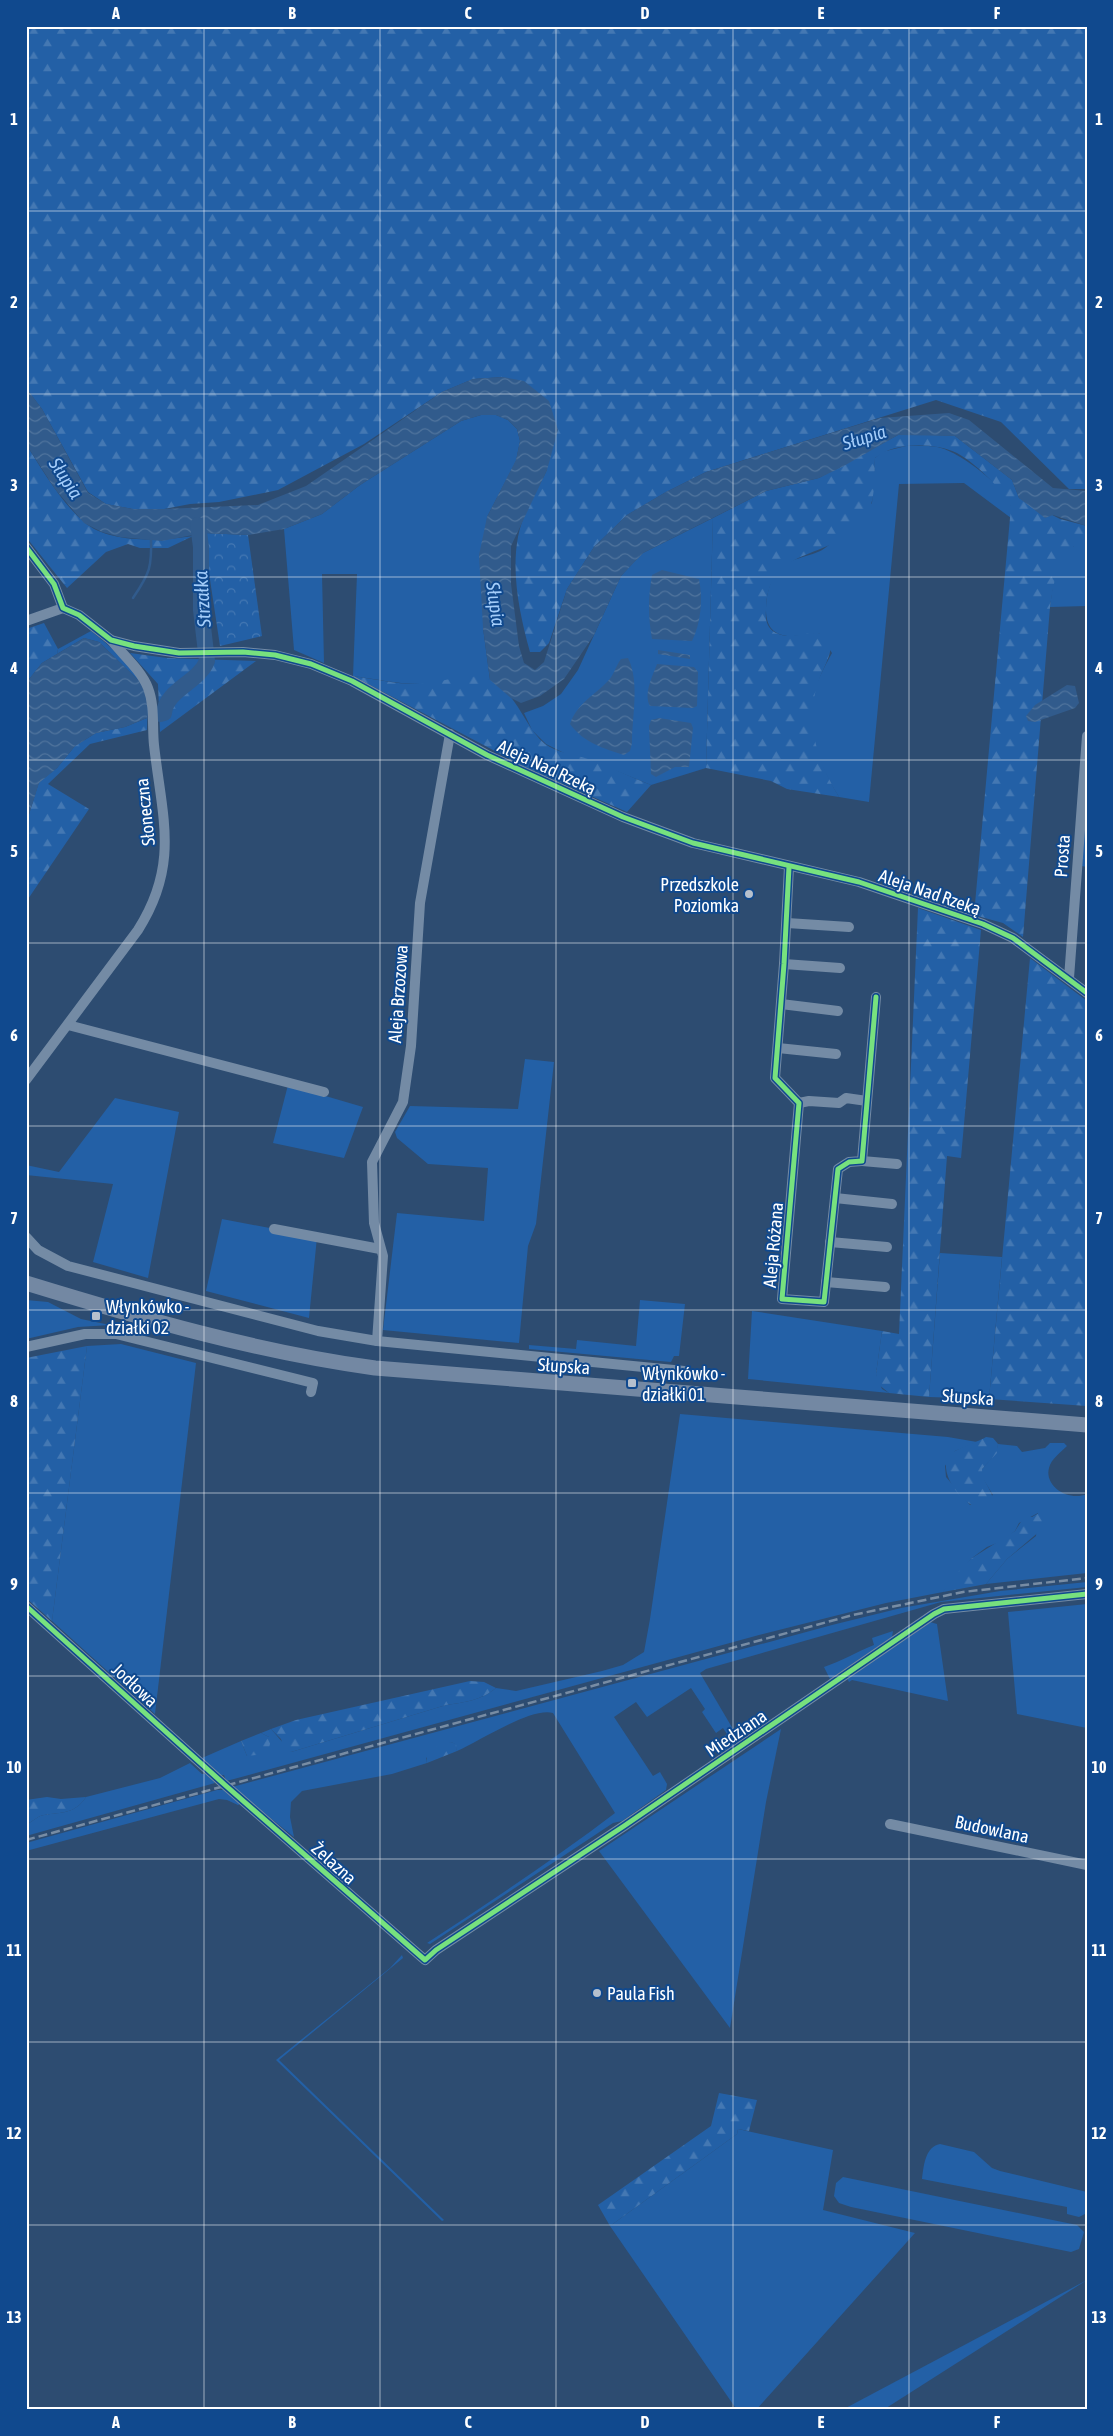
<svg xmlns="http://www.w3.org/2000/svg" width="1113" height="2436" font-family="'Asap Condensed',sans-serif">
<defs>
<pattern id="forest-firs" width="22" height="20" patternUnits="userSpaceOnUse" patternTransform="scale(1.25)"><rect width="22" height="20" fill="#2360a6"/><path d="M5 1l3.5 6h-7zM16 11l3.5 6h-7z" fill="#4478b3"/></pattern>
<pattern id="park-crowns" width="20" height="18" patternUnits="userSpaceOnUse" patternTransform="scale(1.25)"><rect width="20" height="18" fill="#2360a6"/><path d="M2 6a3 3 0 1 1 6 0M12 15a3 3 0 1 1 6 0" fill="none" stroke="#4478b3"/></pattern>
<pattern id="water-waves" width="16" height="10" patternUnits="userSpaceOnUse" patternTransform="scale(1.25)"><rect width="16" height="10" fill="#315b8c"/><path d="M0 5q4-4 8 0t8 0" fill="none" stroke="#50749d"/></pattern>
</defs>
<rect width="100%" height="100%" fill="#2d4c71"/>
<!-- green -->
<g fill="#2360a6">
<path d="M481 415H496L508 420 517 429 520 441 516 461 487 517 483 628 490 680C460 672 447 685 420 684 398 684 375 679 353 676L357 574H322L324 663 294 650 284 529 322 514 360 485 461 421Z"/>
<path d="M906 446C917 446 931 445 941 448 960 453 1006 487 1011 506 1011 509 1011 514 1011 518L964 483 899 484 869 802 839 797C822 770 807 736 812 703 814 685 824 668 832 653L819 633C795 637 765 643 766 608 766 598 769 583 775 575 788 555 810 559 825 548 842 536 857 518 872 503L875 458 882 452Z"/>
<polygon points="713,518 706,768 651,785 587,759 570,756 546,744 532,730 524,713 543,706 561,694 578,670 621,576 633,563 643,553"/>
<path d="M1086 545 1087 606 1050 607C1053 589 1054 554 1074 546 1077 544 1083 545 1086 545Z"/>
<path d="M91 631C109 645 138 670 146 691 151 703 149 718 148 730L147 695 138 680 99 642 84 638 57 654 58 649Z"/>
<polygon points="525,1059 554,1062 536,1224 528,1246 519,1343 383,1330 397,1213 484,1221 488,1168 428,1164 397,1138 395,1132 410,1106 518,1109"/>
<polygon points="288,1085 363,1107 344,1158 273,1143"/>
<polygon points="115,1098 179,1112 148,1278 93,1262 113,1184 26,1175 26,1165 59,1172"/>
<polygon points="222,1219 317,1237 309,1318 206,1291"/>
<polygon points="940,1253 1002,1257 989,1399 929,1397"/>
<polygon points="26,1300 48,1302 81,1319 110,1325 78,1327 26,1339"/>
<polygon points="640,1300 685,1304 679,1356 674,1356 671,1362 529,1349 529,1345 576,1349 577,1340 636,1346"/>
<polygon points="752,1311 882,1331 876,1374 882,1389 889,1393 748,1379"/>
<polygon points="121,1344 196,1363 155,1714 52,1621 87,1346"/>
<path d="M680 1414 948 1437 977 1442 955 1451 945 1466 946 1477 970 1505 993 1495 982 1477V1469L996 1453 998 1444 1017 1446 1022 1452 1045 1448 1050 1443H1064L1067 1446C1061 1452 1051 1459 1049 1468 1044 1486 1068 1502 1087 1494V1573L986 1584 1007 1559 1036 1536 1038 1513 1019 1523 1015 1531 1002 1541 987 1547 972 1558 943 1592 886 1603 759 1635 234 1779 226 1781 224 1775 219 1776 202 1758 241 1741 247 1756 269 1737 261 1733 271 1729 291 1752 446 1705C465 1702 480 1701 496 1688L516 1691 602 1671 623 1665 644 1652 650 1619Z"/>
<path d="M1087 1582V1587L941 1602 706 1669 700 1673 740 1741 721 1753V1749L725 1746 720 1740 727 1734 723 1728 716 1733 702 1712 705 1709 691 1688 647 1717 636 1702 614 1717 653 1776 660 1772 667 1784 666 1790 622 1821 613 1823 598 1833 430 1944 427 1943C491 1901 556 1858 615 1813L553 1713C531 1707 480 1741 457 1751L455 1744 451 1742 426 1758 427 1763 392 1774 302 1791 291 1802 290 1817 294 1837 232 1787 832 1625 901 1608 1000 1591Z"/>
<polygon points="1087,1604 1087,1728 1017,1714 1008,1612"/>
<polygon points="930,1622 937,1624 948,1701 852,1680 849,1682 847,1678"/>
<path d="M893 1631 892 1637 830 1679 824 1667C842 1661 856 1652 874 1645L872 1638Z"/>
<polygon points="781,1729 766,1802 730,2028 599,1851"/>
<path d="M190 1763 202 1774H208L215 1783 26 1836V1824C33 1822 37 1816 44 1815 62 1812 75 1814 86 1797L160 1778Z"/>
<polygon points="217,1790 224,1790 240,1804 238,1805 227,1800 219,1799 26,1851 26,1843"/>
<polygon points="402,1955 403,1958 279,2060 444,2220 442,2221 276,2060 390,1968"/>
<polygon points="738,2129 833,2150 823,2210 915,2233 756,2410 737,2410 610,2226 737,2134"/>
<path d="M940 2144 974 2152 992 2168 1000 2171 1087 2192V2213L1079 2217 1067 2214V2207L922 2179C924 2165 925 2147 940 2144Z"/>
<polygon points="843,2177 1077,2225 1084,2232 1079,2249 1071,2252 851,2207 839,2203 834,2196 836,2183"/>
<polygon points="1087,2280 883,2410 842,2410"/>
</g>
<!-- forest -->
<g fill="url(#forest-firs)">
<path d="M26 26H1087V489H1069L1001 422 936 400 706 472 666 492 627 515 594 547 567 589 549 643 540 652H530C520 616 511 574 518 537 522 514 537 491 547 470L503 377 473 379 442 392 364 444 278 490 219 502 190 504 164 509H133L106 504 88 492 42 409 26 388Z"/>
<path d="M916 434 955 436 1012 480 1019 498 1060 519 1087 526V546H1074C1056 562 1054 583 1050 607L1023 937 1003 923 974 915 1011 507C1003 489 974 462 957 453 934 442 894 442 875 458 874 476 876 499 867 514 836 565 768 540 766 610 765 620 767 628 776 633 790 640 804 632 818 633 822 633 827 637 831 640 832 657 823 667 818 683 804 723 818 762 839 797L787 789 771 781 706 768 713 518 766 491 819 478 898 435Z"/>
<path d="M26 444C43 471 60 501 84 522 109 544 162 541 193 536L168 548H140L128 544 106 552 67 588 26 537Z"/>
<polygon points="44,623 58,649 57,654 42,663 26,683 26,629"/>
<polygon points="130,653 167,658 256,661 160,732 158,684"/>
<path d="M353 676C375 679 399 685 421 684 444 683 465 671 488 679 517 691 524 727 545 744 558 753 573 754 588 759 609 766 630 777 651 785L627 812 523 766Z"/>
<polygon points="147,718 147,730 90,744 48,784 89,809 26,902 26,824 39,782 57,768 75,746 96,733 125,727"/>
<polygon points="1087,786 1087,867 1082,866"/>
<polygon points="918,908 981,930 961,1158 947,1156 929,1397 889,1393 878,1384 876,1374 882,1331 899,1334"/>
<polygon points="1030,958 1087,1001 1087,1406 989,1399"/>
<polygon points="87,1346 52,1621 26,1598 26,1358"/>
<path d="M986 1437 993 1438 998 1444 997 1453 982 1469C982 1483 994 1490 993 1504 972 1521 937 1476 948 1457 953 1449 976 1443 986 1437Z"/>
<polygon points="1044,1510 1052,1511 1047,1525 1007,1559 986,1584 943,1592 950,1580 972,1558 1015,1531 1024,1517 1032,1517"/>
<path d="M470 1681 484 1682 496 1688C480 1701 465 1702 446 1705L291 1752 284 1750 281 1739 271 1729 296 1720Z"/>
<polygon points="261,1733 269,1737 270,1744 267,1754 247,1756 241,1741"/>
<path d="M451 1742 456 1744 457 1751 427 1763C424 1749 440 1745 451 1742Z"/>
<path d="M47 1797 61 1799 86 1797C75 1814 62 1812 44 1815 37 1816 33 1822 26 1824V1800Z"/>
<polygon points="719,2093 757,2100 749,2131 738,2129 737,2134 610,2226 598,2205 711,2126"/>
</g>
<!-- park -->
<polygon fill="url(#park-crowns)" points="203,533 248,535 262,636 220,646"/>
<!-- water -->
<g fill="url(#water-waves)">
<polygon points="503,377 524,381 549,401 558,430 547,470 511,546 511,584 519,646 524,663 535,670 544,662 567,589 594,547 627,515 666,492 706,472 880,418 949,413 969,420 1053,488 1087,491 1087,526 1053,515 1045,518 1019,498 1012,480 955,436 898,435 842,467 819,478 766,491 643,553 621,576 594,635 564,679 540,696 521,703 511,698 490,680 483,628 479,555 487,517 516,460 520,441 517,429 508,420 496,415 481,415 461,421 360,485 322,514 284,529 248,535 203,533 162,541 120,537 102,532 84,523 55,489 26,444 26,388 42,409 88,493 106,504 133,509 164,509 258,505 306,486 442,392 473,379"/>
<path d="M662 570 699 579C703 599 701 623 692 641L652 639C648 617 648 597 652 575Z"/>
<polygon points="84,638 99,642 138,680 147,695 147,718 125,727 96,733 75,746 57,768 39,783 26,824 26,683 42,663"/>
<polygon points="658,650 690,655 690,659 658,654"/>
<path d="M628 658C640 682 632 717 632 743L630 751 624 755C603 748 584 743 570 724 577 704 592 697 606 683 614 676 615 667 621 659Z"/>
<path d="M657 664 694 667 698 672 697 706 693 708 650 706C643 694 653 675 657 664Z"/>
<polygon points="1067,685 1075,686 1079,703 1075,708 1035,722 1028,721 1026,716 1035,705"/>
<polygon points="659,718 691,723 693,728 689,767 675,767 656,777 651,774 649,726 651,720"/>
</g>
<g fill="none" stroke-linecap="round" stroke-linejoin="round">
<!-- stream -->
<path stroke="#315b8c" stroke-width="2.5" d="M133 598C150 573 152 567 151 537"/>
<!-- river -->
<path stroke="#315b8c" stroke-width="16" d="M160 714 164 713C166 690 199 682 207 661L201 610V547L198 525"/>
<!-- minor -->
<g stroke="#748ba5" stroke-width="10">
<polyline points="26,547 54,584 63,608 79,615 111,640 134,646 179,653 243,652 275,655 311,664 352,681 487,755 623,817 693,843 859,882 983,924 1013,938 1087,993"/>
<polyline points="26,621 63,608"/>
<polyline points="789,867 784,964 775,1078 799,1103 782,1299 824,1302 838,1169 849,1162 862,1161 876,997"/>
<polyline points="787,923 849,927"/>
<polyline points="784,964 840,968"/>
<polyline points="1069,978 1087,736"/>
<polyline points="781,1004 838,1011"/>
<polyline points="68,1025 324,1092"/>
<polyline points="778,1048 836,1054"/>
<path d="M26 1080 138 930C180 864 162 817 154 745 152 727 155 706 148 688 141 670 123 655 111 640"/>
<polyline points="799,1103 809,1101 839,1103 846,1098 867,1101"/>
<polyline points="862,1161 897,1164"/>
<polyline points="835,1198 892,1204"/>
<polyline points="274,1229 380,1249"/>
<polyline points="26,1237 38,1250 68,1266 318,1331 377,1341 684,1371"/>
<polyline points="830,1242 887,1247"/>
<polyline points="826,1282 885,1287"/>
<polyline points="377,1341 383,1256 374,1223 372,1162 403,1102 411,1046 420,903 450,734"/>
<polyline points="26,1347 85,1334 116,1334 313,1383 311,1392"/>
<polyline points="26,1606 225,1785 425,1960 436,1950 624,1826 934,1614 944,1609 1087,1594"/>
<polyline points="890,1824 1087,1865"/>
</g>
<!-- primary -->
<path stroke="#7388a3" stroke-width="15" d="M26 1283C140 1318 257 1352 375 1368L1087 1425"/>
<!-- rail -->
<polyline stroke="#778ca4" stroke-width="2.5" stroke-dasharray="9 4" stroke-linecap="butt" points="26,1840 853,1615 963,1592 1087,1578"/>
<!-- cycleway casing -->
<g stroke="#10498e" stroke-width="8">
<g id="cycleway">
<polyline points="26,547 54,584 63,608 79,615 111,640 134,646 179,653 243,652 275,655 311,664 352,681 487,755 623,817 693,843 859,882 983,924 1013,938 1087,993"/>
<polyline points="789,867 784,964 775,1078 799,1103 782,1299 824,1302 838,1169 849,1162 862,1161 876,997"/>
<polyline points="26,1606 225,1785 425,1960 436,1950 624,1826 934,1614 944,1609 1087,1594"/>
</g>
</g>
<!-- cycleway -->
<use href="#cycleway" stroke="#77e17e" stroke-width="5"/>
</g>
<!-- grid -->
<path fill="none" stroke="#fff" stroke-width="1" stroke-opacity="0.55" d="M204 26V2410M380 26V2410M556 26V2410M733 26V2410M909 26V2410M26 211H1087M26 394H1087M26 577H1087M26 760H1087M26 943H1087M26 1126H1087M26 1310H1087M26 1493H1087M26 1676H1087M26 1859H1087M26 2042H1087M26 2225H1087"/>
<!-- markers -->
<g fill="#b6c0cd" stroke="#10498e" stroke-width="2">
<circle cx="749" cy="894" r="5"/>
<rect x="91" y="1311" width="10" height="10" rx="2.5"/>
<rect x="627" y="1378" width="10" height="10" rx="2.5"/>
<circle cx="597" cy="1993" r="5"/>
</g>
<g text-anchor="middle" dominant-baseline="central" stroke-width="4" stroke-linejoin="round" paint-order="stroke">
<!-- street labels -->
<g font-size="18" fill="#fff" stroke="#10498e">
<text transform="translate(547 767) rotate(25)">Aleja Nad Rzeką</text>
<text transform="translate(145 812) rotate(-96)">Słoneczna</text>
<text transform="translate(1062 856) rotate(-86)">Prosta</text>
<text transform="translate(930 892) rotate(19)">Aleja Nad Rzeką</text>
<text transform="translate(398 994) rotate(-86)">Aleja Brzozowa</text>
<text transform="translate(773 1245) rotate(-85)">Aleja Różana</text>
<text transform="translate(564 1366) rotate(4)">Słupska</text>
<text transform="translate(968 1397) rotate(4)">Słupska</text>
<text transform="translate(135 1685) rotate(43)">Jodłowa</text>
<text transform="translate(736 1733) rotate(-34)">Miedziana</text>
<text transform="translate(992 1829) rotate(12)">Budowlana</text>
<text transform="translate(334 1863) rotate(42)">Żelazna</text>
</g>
<!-- poi labels -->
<g font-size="18" fill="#fff" stroke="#10498e" text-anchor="start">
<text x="739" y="884" text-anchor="end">Przedszkole<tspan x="739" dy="21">Poziomka</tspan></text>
<text x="106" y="1306">Włynkówko -<tspan x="106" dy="21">działki 02</tspan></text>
<text x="642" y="1373">Włynkówko -<tspan x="642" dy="21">działki 01</tspan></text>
<text x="607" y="1993">Paula Fish</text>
</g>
<!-- water labels -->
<g font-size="19" font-style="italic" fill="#a4cdfa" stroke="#10498e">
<text transform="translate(864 437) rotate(-17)">Słupia</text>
<text transform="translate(66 478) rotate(57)">Słupia</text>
<text transform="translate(202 599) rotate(-94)">Strzałka</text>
<text transform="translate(496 604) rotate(82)">Słupia</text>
</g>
</g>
<!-- border -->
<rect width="1113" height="2436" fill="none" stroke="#10498e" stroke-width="55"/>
<rect x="28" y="28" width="1058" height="2380" fill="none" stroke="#fff" stroke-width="2"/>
<g font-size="16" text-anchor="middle" font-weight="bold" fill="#fff">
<text x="116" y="19">A</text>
<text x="292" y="19">B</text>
<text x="468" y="19">C</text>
<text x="645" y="19">D</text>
<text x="821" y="19">E</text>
<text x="997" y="19">F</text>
<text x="14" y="125">1</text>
<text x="1099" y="125">1</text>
<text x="14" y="308">2</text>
<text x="1099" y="308">2</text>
<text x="14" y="491">3</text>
<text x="1099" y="491">3</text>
<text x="14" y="674">4</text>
<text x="1099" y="674">4</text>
<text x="14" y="857">5</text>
<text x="1099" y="857">5</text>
<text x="14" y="1041">6</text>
<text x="1099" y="1041">6</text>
<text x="14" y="1224">7</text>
<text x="1099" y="1224">7</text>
<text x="14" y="1407">8</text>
<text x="1099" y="1407">8</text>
<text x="14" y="1590">9</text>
<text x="1099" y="1590">9</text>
<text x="14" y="1773">10</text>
<text x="1099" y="1773">10</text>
<text x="14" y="1956">11</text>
<text x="1099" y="1956">11</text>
<text x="14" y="2139">12</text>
<text x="1099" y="2139">12</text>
<text x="14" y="2323">13</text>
<text x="1099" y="2323">13</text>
<text x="116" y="2428">A</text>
<text x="292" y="2428">B</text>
<text x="468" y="2428">C</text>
<text x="645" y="2428">D</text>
<text x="821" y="2428">E</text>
<text x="997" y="2428">F</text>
</g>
</svg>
